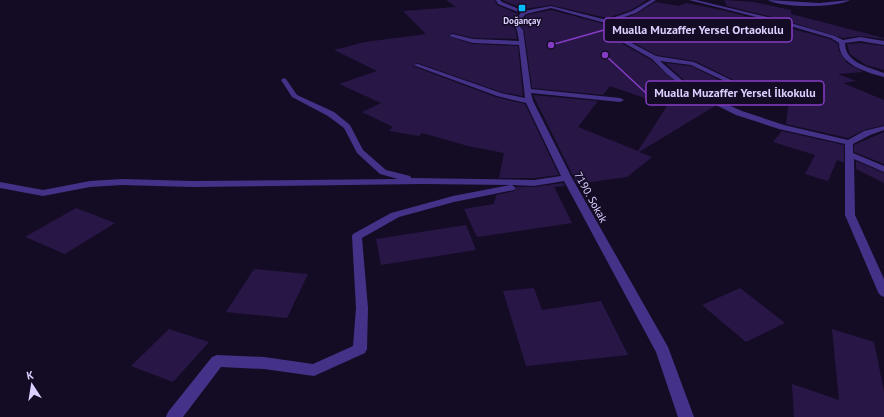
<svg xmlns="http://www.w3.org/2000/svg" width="884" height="417" font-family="'PT Sans',sans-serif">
<rect width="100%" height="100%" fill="#140c24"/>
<!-- building -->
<g fill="#281647">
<polygon points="446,0 495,0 497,5 518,14 510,23 516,31 517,39 473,38 452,33 448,36 473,44 518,46 523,96 501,92 418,63 412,66 496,97 525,104 559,175 534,178 499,178 504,153 468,146 422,133 419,136 389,131 393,127 362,112 381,103 339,84 377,71 334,50 365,42 426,34 403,11 456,7"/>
<polygon points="502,0 647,0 631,10 607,18 551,5 524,9"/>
<polygon points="724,0 754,2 791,10 791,14 884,38 884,39 860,36 843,38 784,20 727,6"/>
<polygon points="655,2 679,6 686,3 726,11 830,39 838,44 839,51 847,63 863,72 838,74 856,81 843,83 884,100 884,125 864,130 848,138 786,124 791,83 764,90 751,85 748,87 695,61 656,55 629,40 613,23 636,14"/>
<polygon points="551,10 604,24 623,44 651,60 687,92 715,106 639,152 652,157 627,177 577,184 533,95 598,101 578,127 638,151 667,106 610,86 603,95 532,88 524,30 519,23 527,15"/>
<polygon points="860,43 884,46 884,70 866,65 850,54 847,44"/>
<polygon points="665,63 691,66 741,91 724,101 693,88"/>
<polygon points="782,131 844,145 844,163 837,160 828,181 805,174 815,155 773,142"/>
<polygon points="884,132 884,164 854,152 854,145"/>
<polygon points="856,161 884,173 884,183 856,169"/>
<polygon points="563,183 565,186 554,187 572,223 477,237 464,209 494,204 496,195 514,191 517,187 534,187"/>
<polygon points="76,208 115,223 65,254 25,237"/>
<polygon points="466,225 476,250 381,265 376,239"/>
<polygon points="254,269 308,274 287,318 226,312"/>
<polygon points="534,288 542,310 601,301 628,355 526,366 503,291"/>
<polygon points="740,288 785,323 746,342 702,305"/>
<polygon points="169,329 209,342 173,382 131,366"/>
<polygon points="832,329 874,342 884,391 884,417 794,417 792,384 839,400"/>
</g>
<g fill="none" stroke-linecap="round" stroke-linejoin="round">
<!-- minor -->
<g fill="#433288" fill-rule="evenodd">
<polygon points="496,0 500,0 502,2 524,11 551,6 607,20 632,11 651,0 656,0 636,13 610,22 628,41 656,56 694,62 760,94 781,101 777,103 756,96 691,65 660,61 692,89 742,111 784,125 848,140 864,131 884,126 884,130 870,135 853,144 853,153 884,166 884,172 854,159 855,215 884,279 884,297 880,295 878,292 845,215 845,144 779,129 736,115 688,91 667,74 652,59 624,43 605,23 551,8 526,14 517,23 523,30 531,89 620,98 624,100 620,102 531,93 533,101 572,178 668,347 694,417 678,417 656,352 564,181 534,186 512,185 516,188 514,190 454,202 399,217 362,238 368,308 367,349 365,353 314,376 264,369 221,367 183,417 166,417 168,412 212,357 217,355 264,357 313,364 353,346 356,308 352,236 353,234 391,213 453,196 510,185 423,184 193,187 122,185 90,187 43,196 0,188 0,182 43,190 90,181 122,179 193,181 398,179 380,174 357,153 344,128 328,116 292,97 281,80 284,78 286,79 297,95 334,112 350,125 363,150 386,170 410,176 411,178 534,180 561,176 526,103 497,96 413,65 418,64 501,93 525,98 519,45 473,43 449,36 452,34 473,39 519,41 517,30 512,23 521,13 498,4"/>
<path d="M689 0H696L784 21 835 36 843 40 860 37 884 41V45L860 41 845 43C845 63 869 67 884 73V77C866 72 839 65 839 43L831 38 780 23Z"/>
<path d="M768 0 819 3 850 0C836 8 782 8 768 0Z"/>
</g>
</g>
<!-- markers -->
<rect fill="#00b9fa" stroke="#140c24" stroke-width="1.5" x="518" y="4" width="8" height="8" rx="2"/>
<g text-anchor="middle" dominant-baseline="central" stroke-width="3" stroke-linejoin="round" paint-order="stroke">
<!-- far-poi labels -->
<g font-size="9" font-weight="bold" fill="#dccfff" stroke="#140c24">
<text x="522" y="20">Doğançay</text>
</g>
<!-- street labels -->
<g font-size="11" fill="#dccfff" stroke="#140c24">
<text transform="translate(591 197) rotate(61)">7190. Sokak</text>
</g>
</g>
<!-- callouts -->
<path fill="none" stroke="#853cc5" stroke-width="1.5" d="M551 45L604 30M605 55L646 93"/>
<g fill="#853cc5" stroke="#140c24" stroke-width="1.5">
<circle cx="551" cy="45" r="4"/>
<circle cx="605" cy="55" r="4"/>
</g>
<g fill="#140c24" stroke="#853cc5" stroke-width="1.5">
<rect x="604" y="18" width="188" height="24" rx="4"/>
<rect x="646" y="81" width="178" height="24" rx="4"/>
</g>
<g font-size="12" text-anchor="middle" font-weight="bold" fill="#dccfff">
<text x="698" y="34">Mualla Muzaffer Yersel Ortaokulu</text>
<text x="735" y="97">Mualla Muzaffer Yersel İlkokulu</text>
</g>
<!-- north arrow -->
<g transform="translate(32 385) rotate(348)" stroke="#140c24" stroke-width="3" paint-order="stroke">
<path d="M0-3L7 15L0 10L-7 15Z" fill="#dccfff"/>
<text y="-6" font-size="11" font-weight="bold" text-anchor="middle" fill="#dccfff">K</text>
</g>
</svg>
